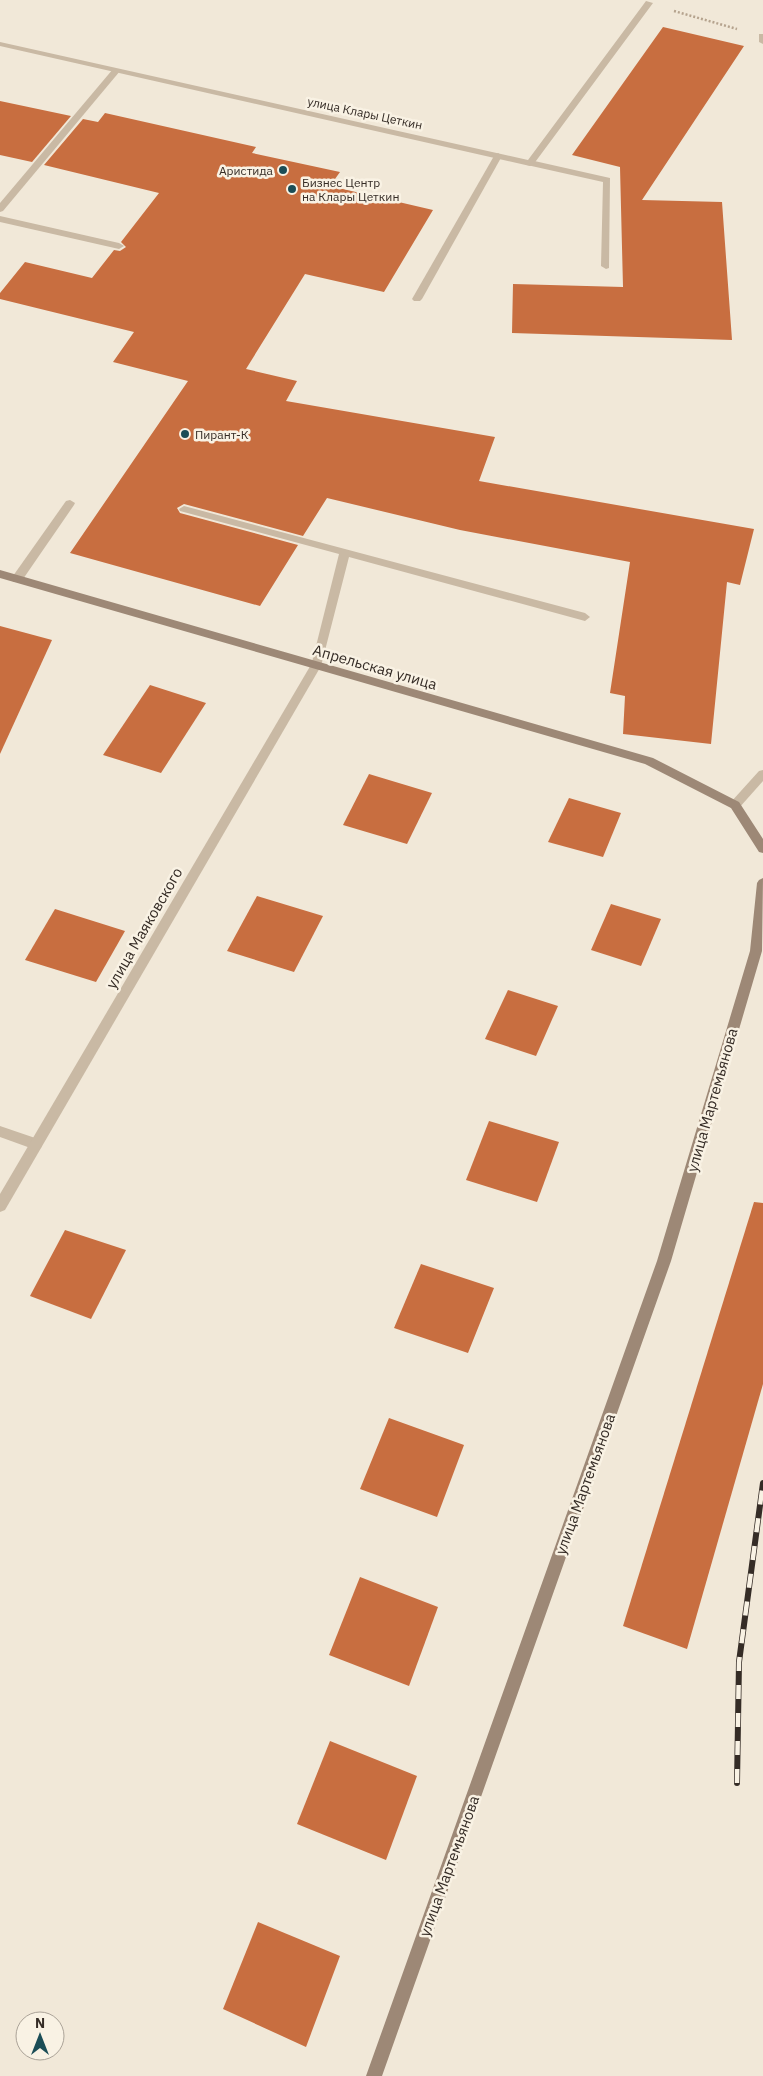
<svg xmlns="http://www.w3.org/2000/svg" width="763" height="2076" font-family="'IBM Plex Sans',sans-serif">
<rect width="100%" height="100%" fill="#f1e8d8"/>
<!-- building -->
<g fill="#c86e40">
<polygon points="663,27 744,46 642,200 722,202 732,340 512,333 513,284 623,287 620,167 572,155"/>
<polygon points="0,101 71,116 32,162 0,155"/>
<polygon points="105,113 256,147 252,153 340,172 330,186 433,210 384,292 305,274 246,369 297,381 286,401 495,437 479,481 754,529 740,585 727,582 711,744 623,734 625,696 610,693 630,562 460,530 327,498 303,536 184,504 177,508 180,513 298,545 260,606 70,553 188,381 113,362 134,332 0,299 0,293 25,262 92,278 114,250 120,251 126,247 121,242 159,193 44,165 83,119 98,122"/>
<polygon points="0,626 52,640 0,754"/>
<polygon points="150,685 206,703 161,773 103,755"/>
<polygon points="369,774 432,793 407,844 343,825"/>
<polygon points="569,798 621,813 603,857 548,842"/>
<polygon points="257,896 323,916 294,972 227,951"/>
<polygon points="611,904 661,919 641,966 591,950"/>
<polygon points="55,909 125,931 96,982 25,960"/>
<polygon points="508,990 558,1006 536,1056 485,1039"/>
<polygon points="489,1121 559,1142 537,1202 466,1180"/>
<polygon points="754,1202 763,1203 763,1384 687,1649 623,1626"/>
<polygon points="65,1230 126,1250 91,1319 30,1296"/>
<polygon points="421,1264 494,1288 468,1353 394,1328"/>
<polygon points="389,1418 464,1445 437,1517 360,1489"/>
<polygon points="360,1577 438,1607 409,1686 329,1655"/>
<polygon points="330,1741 417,1776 386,1860 297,1824"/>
<polygon points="258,1922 340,1956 306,2047 223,2009"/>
</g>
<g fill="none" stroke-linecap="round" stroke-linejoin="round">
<!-- path -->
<polyline stroke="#b5a38e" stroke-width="2.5" stroke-dasharray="2 2" stroke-linecap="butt" points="674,11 737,29"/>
<!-- lane -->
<g fill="#c9b9a4" fill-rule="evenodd">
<polygon points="759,34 763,34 763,44 759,42"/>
<polygon points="113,69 120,71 3,211 0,212 0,203"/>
<polygon points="498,153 502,156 422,299 420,301 414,301 412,299 494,156"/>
<polygon points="530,160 610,178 609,268 606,269 601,266 603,182 527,165 526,163"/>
<polygon points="0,216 119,243 124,246 119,249 0,222"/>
<polygon points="70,500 75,503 74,505 21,582 13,582 12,579 13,576 66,501"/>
<polygon points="184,506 585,613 590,617 585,621 349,557 321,666 316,670 311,666 339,554 180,511 179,509"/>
<polygon points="763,770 763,781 739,808 731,808 729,805 731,802 759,771"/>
<polygon points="0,1126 41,1140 42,1144 41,1148 36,1150 0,1137"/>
</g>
<!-- street -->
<g fill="#c9b9a4" fill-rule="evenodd">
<polygon points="646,1 653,3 533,165 530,166 0,46 0,42 528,160"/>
<polygon points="316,662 321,666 5,1210 0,1212 0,1194 312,663"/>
</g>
<!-- secondary -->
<g fill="#9d8876" fill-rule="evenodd">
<polygon points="0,570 653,758 739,802 763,839 763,853 759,852 731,808 645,764 0,578"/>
<polygon points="763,878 762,951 671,1261 382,2076 366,2076 657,1261 750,951 757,883 759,880"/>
</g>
<!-- rail casing -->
<g stroke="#352c26" stroke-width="6">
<polyline id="rail" points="737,1783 739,1662 763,1483"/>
</g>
<!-- rail -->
<use href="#rail" stroke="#f9f2e4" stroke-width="4.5" stroke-dasharray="14" stroke-linecap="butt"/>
</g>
<!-- markers -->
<g fill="#1b4d56" stroke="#f9f2e4" stroke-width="2">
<circle cx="283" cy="170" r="5"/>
<circle cx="292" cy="189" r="5"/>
<circle cx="185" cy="434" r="5"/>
</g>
<g text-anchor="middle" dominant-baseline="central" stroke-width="5" stroke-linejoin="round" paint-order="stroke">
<!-- far-street labels -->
<g font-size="12" fill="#352c26" stroke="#f9f2e4">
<text transform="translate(365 113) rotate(12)">улица Клары Цеткин</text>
</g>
<!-- far-poi labels -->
<g font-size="12" fill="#352c26" stroke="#f9f2e4" text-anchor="start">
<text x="273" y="170" text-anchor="end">Аристида</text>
<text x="302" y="182">Бизнес Центр<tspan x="302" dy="14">на Клары Цеткин</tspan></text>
<text x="195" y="434">Пирант-К</text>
</g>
<!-- street labels -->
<g font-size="15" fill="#352c26" stroke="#f9f2e4">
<text transform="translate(375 667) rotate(16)">Апрельская улица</text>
<text transform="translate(144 928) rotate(-60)">улица Маяковского</text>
<text transform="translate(712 1100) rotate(-74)">улица Мартемьянова</text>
<text transform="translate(585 1484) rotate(-70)">улица Мартемьянова</text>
<text transform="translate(449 1866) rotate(-70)">улица Мартемьянова</text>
</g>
</g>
<!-- north arrow -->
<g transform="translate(40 2036)"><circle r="24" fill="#f9f2e4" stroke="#aba398"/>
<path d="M0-4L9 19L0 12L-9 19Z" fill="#1b4d56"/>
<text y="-8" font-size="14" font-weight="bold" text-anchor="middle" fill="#352c26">N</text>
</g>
</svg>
